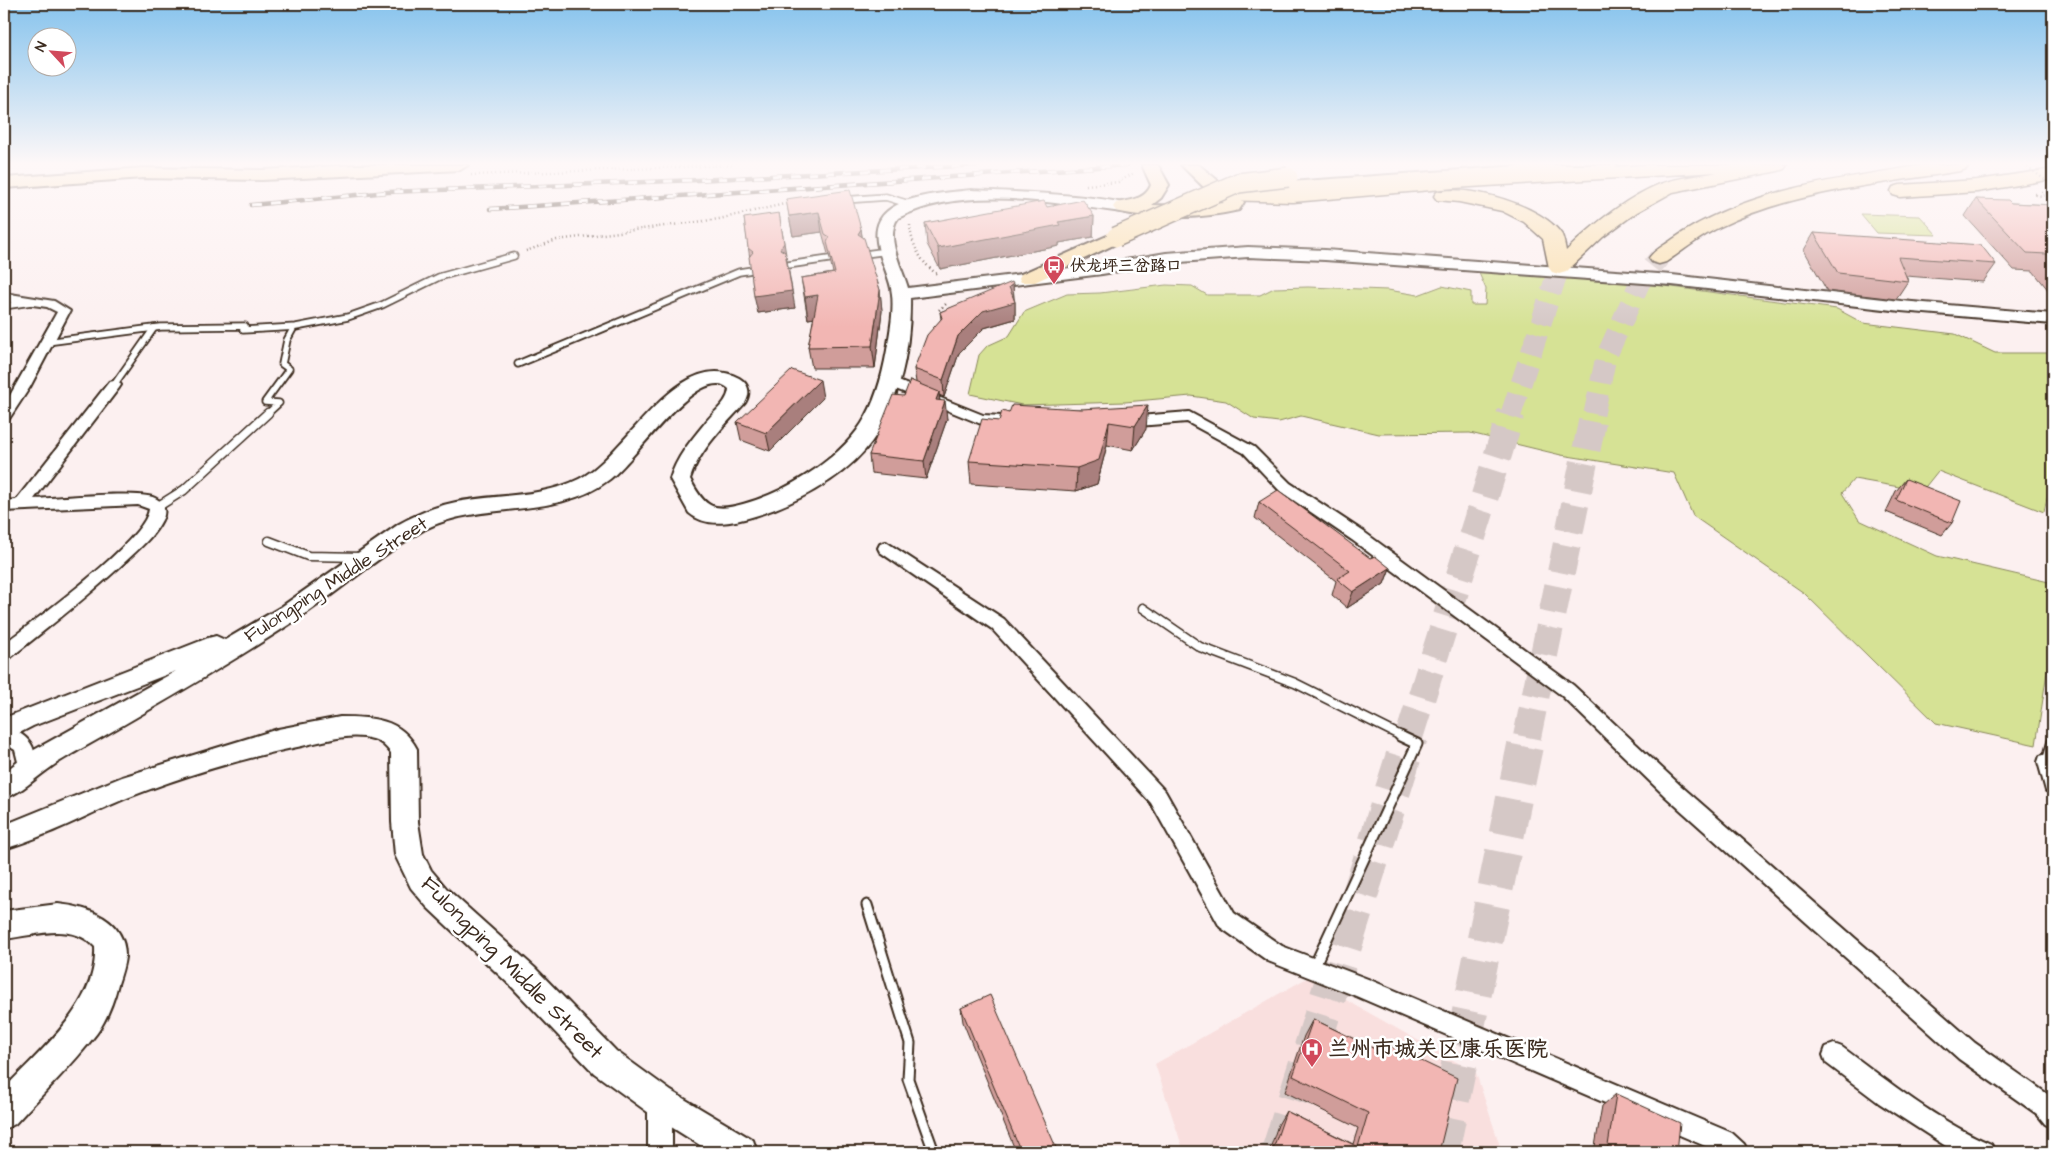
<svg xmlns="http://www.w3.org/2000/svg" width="2057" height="1156" font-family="'Architects Daughter','LXGW WenKai TC',sans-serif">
<rect width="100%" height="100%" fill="#fcf0f0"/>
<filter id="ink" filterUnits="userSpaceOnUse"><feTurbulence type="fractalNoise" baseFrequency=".02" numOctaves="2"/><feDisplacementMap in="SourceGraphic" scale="10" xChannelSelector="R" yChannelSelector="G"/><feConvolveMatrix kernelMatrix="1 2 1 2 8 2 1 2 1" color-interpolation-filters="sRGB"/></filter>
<g filter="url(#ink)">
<!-- built -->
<polygon fill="#f9dfde" points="1307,978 1476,1073 1502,1152 1184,1152 1155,1064"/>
<!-- green -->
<g fill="#d6e295" stroke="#88865a">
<polygon points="1861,214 1920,216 1937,235 1877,233"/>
<polygon points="1478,271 1657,285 1837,309 1863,323 1955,334 1995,353 2053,353 2053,470 2044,512 1938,471 1922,491 1854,479 1842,493 1859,520 1937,556 2053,583 2053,632 2036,745 1936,723 1804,593 1693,516 1674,473 1561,455 1470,433 1379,434 1301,416 1279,422 1254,419 1226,401 1191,396 1125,402 1022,405 970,394 979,355 987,346 1009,336 1024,312 1067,294 1100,293 1166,285 1192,286 1207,295 1260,295 1274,288 1308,287 1388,290 1418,295 1442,286 1471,292 1471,305 1485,305 1486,289"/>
</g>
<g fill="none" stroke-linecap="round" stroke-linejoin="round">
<!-- highway-tunnel-far2 -->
<g stroke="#d5c8c6" stroke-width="21" stroke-dasharray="21 11" stroke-linecap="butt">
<polyline points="1511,414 1559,268"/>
<polyline points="1594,414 1606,357 1640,282 1659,258"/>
</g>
<!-- highway-tunnel-far1 -->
<g stroke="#d5c8c6" stroke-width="28" stroke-dasharray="28 14" stroke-linecap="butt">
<polyline points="1409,737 1511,413"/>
<polyline points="1527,737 1594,413"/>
</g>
<!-- highway-tunnel -->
<g stroke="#d5c8c6" stroke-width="36" stroke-dasharray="36 18" stroke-linecap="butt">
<polyline points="1279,1152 1410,736"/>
<polyline points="1441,1152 1527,736"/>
</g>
<!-- lane-far2 casing -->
<g stroke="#3b2a1e" stroke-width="9">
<g id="lane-far2">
<polyline points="844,200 886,197 912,205"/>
<polyline points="865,254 888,251"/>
<polyline points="788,265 829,259"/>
<polyline points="4,306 31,302"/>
<polyline points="47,342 161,327 245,326 243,330 296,327 348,317 382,305 439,277 514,256"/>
<polyline points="518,364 739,272 752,270"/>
<polyline points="114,385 154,328"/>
<polyline points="267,414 279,403 265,402 289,369 282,364 287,340 293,329"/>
</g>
</g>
<!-- lane-far1 casing -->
<g stroke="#3b2a1e" stroke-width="11">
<g id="lane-far1">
<polyline points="157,507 184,490 268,413"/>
<polyline points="269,541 308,556 362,557"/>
<polyline points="1143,608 1200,647 1295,683 1403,737"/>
</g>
</g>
<!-- lane casing -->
<g stroke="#3b2a1e" stroke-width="13">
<g id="lane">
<polyline points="2047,762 2053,741"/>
<polyline points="867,905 910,1043 908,1079 934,1152"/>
<polyline points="1313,969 1417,744 1400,736"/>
</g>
</g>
<!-- street casing -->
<g stroke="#3b2a1e" stroke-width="4">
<g id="street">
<polygon points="4,293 54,301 70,311 30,387 9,419 4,421 4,406 57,312 47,307 4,301"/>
<polygon points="891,378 983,415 1022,417 1029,422 1022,427 981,424 886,385 884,382 886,379"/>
<path d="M114 381 119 382 121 385 119 388 34 499C57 498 138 490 155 498 164 502 167 512 162 520 154 536 140 548 127 560 90 595 50 626 10 658L4 660V644C33 621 146 541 149 509L138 505 4 511V501L16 500 109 382Z"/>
<polygon points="1189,412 1254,447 1290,483 1364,532 1573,685 1680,785 1975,1043 2053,1098 2053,1128 2045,1124 2037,1114 1959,1059 1666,797 1561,695 1352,540 1280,491 1244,453 1187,422 1126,427 1119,422 1126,417"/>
<polygon points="886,542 1004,619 1165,791 1234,913 1282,946 1368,979 1732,1133 1744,1144 1748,1152 1719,1152 1356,996 1268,961 1220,927 1151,803 992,629 880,552 878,548 880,544"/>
<path d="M4 726C33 736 42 752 29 780L22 782 15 780 13 774 18 762 15 750 4 743Z"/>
<polygon points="2047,754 2053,756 2053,793 2046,791 2038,762 2040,756"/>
<path d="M1834 1044 1842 1047C1889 1082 1937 1121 1991 1144L1995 1152H1955L1879 1103 1826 1063 1823 1055 1826 1047Z"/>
<polygon points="660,1090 668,1094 672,1102 672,1152 648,1152 648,1102 652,1094"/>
</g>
</g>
<!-- secondary casing -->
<g stroke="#3b2a1e" stroke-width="4">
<g id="secondary">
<path d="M971 190C992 191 1122 195 1130 207L1122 212C1050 203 965 184 898 218 884 237 903 269 908 288L1102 264 1166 253 1248 247 1325 250 1672 275 1901 301 2053 314V324L1901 311 1672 285 1325 260 1248 257 1166 263 1102 274 910 298C911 348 899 411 865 450 838 481 794 504 755 516 735 522 707 529 689 513L670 479C676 458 691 440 705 423 714 411 728 403 729 389 726 386 722 384 718 384 685 383 636 459 610 479 554 523 474 497 415 535 374 560 337 593 296 620 226 666 153 708 79 750 69 756 59 761 50 768 35 778 21 793 4 798V772L34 750 176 671 33 726 4 741V718L208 638 216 636 225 640 281 607 399 524C417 514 436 506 456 502 497 494 541 498 579 479 626 456 678 345 739 378 749 384 751 393 745 403 725 425 699 450 690 479 704 506 712 513 743 504 765 498 786 488 805 476 858 442 876 412 887 350 890 332 894 312 892 294 890 272 868 242 880 220 894 195 945 193 971 190Z"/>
<path d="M340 717C371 717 401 718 417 749L418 822 423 854 431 870 447 889 535 968 616 1051 671 1091 753 1140 757 1152H711L649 1113 594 1073 513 988 427 907 411 888 395 855 392 822 391 753C386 747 381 741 373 739 351 732 324 741 302 746 246 757 179 777 127 798 86 815 46 837 4 849V825L122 777 278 729Z"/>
<path d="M58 904C89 907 126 920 125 957 124 966 121 975 118 984 114 1000 107 1019 97 1033 73 1065 42 1094 15 1124L4 1129V1089C39 1051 98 1005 95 947 72 921 34 936 4 939V911Z"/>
</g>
</g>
<!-- primary casing -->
<g stroke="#3b2a1e" stroke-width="4">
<g id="primary">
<polygon points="354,165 468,165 460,170 262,180 143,178 4,188 4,178 143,168 262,170"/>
<path d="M1142 165H1158L1169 185 1161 198 1152 205 1191 206 1224 203 1215 198 1181 165H1199L1244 202 1239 210C1200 219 1155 220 1116 211L1113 207 1116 203C1130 200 1145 200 1151 185Z"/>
<polygon points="1532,165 1618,165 1610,170 1246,195 1240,194 1237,190 1240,186 1246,185"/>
<polygon points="1116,232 1122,233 1125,237 1122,241 1035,282 1021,282 1019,278 1021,274"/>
</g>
</g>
<!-- highway casing -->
<g stroke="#3b2a1e" stroke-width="3">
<g id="highway">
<path d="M1644 165H1787L1784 169 1778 171 1673 192 1637 212 1603 237 1566 272 1559 274 1552 272 1549 268 1543 239 1524 222 1502 211 1459 202 1437 200 1434 196 1437 192C1468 184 1545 206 1562 235 1564 240 1565 246 1566 251 1593 225 1625 198 1660 184 1678 177 1699 176 1717 172L1454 188 1293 202 1221 200 1214 198 1212 194 1214 190 1221 188 1293 190 1413 179Z"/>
<path d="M1924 165H1969L1966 169 1960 171C1881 184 1793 191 1720 227 1701 236 1684 250 1666 262L1659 264 1652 262 1649 258C1654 250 1665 245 1673 239 1744 189 1840 179 1924 165Z"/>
<polygon points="2053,169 2053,179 1977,192 1900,197 1893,195 1891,191 1893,187 1900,185 1977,180"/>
</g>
</g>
<!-- path -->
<g stroke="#3b2a1e" stroke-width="2.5" stroke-dasharray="1 3" stroke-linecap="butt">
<polyline points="471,175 733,165"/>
<polyline points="1086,185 1118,182 1134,173"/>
<polyline points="2042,193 2053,192"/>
<polyline points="2036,194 2034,194 2038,196 2053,195"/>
<path d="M910 225C911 244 921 263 937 274"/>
<polyline points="526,251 557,240 719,219 789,203"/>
<polyline points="939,310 946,304"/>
</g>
<!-- lane-far2 -->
<use href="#lane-far2" stroke="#fff" stroke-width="5.5"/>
<!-- lane-far1 -->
<use href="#lane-far1" stroke="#fff" stroke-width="8"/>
<!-- lane -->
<use href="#lane" stroke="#fff" stroke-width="9"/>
<!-- street -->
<use href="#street" fill="#fff" fill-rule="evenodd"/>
<!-- secondary -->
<use href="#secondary" fill="#fff" fill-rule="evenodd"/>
<!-- primary -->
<use href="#primary" fill="#f9deab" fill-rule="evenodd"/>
<!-- highway -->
<use href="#highway" fill="#f9deab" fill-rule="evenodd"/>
<!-- rail casing -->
<g stroke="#3b2a1e" stroke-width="4.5">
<g id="rail">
<polyline points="251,205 388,192 697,180 978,165"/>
<polyline points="490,209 1127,165"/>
</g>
</g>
<!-- rail -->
<use href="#rail" stroke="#fff" stroke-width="3" stroke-dasharray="9" stroke-linecap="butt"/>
<!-- primary-bridge casing -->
<g stroke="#3b2a1e" stroke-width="22" stroke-linecap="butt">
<polyline id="primary-bridge" points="1116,237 1238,183 1288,177"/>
</g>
<!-- path-bridge -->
<polyline stroke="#3b2a1e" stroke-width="2.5" stroke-dasharray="1 3" stroke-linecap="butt" points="2024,165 2053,185"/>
<!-- primary-bridge -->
<use href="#primary-bridge" stroke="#f9deab" stroke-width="19"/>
</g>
<!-- wall -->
<g fill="#d09d9a" stroke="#3b2a1e">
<polygon points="786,199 861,229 862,237 880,290 882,311 875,368 812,368 808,347 814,318 808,319 801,278 833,273 829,255 828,254 822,232 793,236"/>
<polygon points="1976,199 2011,203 2053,205 2053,296 2033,271 2014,270 1965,216"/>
<polygon points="1047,207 1094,216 1093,237 1059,243 1059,246 940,269 927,244 925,223"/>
<polygon points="744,218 795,308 758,313"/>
<polygon points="1814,233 1996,264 1983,282 1906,276 1908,281 1896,299 1827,291 1804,250"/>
<polygon points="1013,284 1014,298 1015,302 1015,319 984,328 959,353 944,397 939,395 940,400 947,419 926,479 871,473 869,455 904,396 916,382 914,369 941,319 940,312"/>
<polygon points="823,398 770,451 741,440 737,422"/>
<polygon points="1081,409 1146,429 1133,450 1107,445 1097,484 1076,491 971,484 969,461 999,421 1009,413"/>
<polygon points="1906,479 1952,523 1942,535 1886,512 1896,491"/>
<polygon points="1259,502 1390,568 1384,584 1347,608 1332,595 1336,581 1255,518"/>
<polygon points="961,1008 1058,1152 1016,1152 963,1022"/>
<polygon points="1313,1019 1383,1053 1388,1045 1439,1152 1269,1152 1278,1125 1286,1111 1353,1144 1358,1128 1285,1092 1304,1036"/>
<polygon points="1616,1094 1677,1152 1594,1152 1602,1106"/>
</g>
<!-- shaded-wall -->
<g fill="#a97f7d" stroke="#3b2a1e">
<polygon points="819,212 822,232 793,236 789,216"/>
<polygon points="779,213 795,308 758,313 754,296 780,249"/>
<polygon points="1094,216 1093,237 1059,243 1059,246 940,269 938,248 1058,222"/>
<polygon points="861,229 864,249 858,234"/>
<polygon points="1013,284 1014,301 1015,302 1015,319 984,328 959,353 944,397 943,380 958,336 983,311"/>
<polygon points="880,290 882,311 875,368 872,346"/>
<polygon points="818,295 822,317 808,319 805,297"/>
<polygon points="820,380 823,398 770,451 766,433"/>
<polygon points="939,392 940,409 936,400"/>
<polygon points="945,401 947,419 926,479 924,461"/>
<polygon points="1148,405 1146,429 1133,450 1135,426"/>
<polygon points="1109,422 1107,445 1097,484 1076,491 1077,468"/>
<polygon points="1390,568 1384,584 1347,608 1353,592"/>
</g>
<!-- building -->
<g fill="#f2b6b3" stroke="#3b2a1e">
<polygon points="850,190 861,229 858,234 864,238 880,290 872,346 808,347 818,295 805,297 801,278 835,273 827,242 830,237 825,234 819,212 789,216 786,199"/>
<polygon points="1976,199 2008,200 2011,203 2053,205 2053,262 2047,254 2027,253"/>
<polygon points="1083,200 1094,216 1058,222 1060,225 938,248 925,223 1044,201 1047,207"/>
<polygon points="779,213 784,243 780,249 785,252 792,291 754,296 749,257 753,252 748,248 744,218"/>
<polygon points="1814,233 1981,245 1996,264 1898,257 1908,281 1838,273"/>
<polygon points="1012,282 1013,284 1009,287 1015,302 983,311 958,336 943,380 914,369 927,335 942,318 940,312"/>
<polygon points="792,370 820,380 766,433 737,422"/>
<polygon points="910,380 939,392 936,400 945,401 924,461 869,455 893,395 904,396"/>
<polygon points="1012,405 1081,409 1148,405 1135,426 1109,422 1099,460 1077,468 969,461 982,419 999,421 1002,411 1009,413"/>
<polygon points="1906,479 1961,501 1952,523 1896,500"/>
<polygon points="1278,490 1370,558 1375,556 1390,568 1353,592 1337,579 1350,571 1259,502"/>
<polygon points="990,995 1058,1152 1021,1152 961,1008"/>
<polygon points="1313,1019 1385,1054 1388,1045 1457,1078 1439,1152 1272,1152 1286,1111 1358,1147 1368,1113 1293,1076"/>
<polygon points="1616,1094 1680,1123 1677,1152 1607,1152"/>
</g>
</g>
<!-- sky -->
<linearGradient id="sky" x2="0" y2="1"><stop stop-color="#86c3ed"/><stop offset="0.5" stop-color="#fef8f8"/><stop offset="1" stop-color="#fef8f8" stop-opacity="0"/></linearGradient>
<rect width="2057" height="327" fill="url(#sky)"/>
<!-- icons -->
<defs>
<g id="bus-pin" transform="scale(1.125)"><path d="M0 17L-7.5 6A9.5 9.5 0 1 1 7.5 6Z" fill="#d1495b" stroke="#fff"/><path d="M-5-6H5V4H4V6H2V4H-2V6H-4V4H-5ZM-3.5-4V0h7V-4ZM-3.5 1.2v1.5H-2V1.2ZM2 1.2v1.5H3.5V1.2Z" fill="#fff"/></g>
<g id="hospital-pin" transform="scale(1.125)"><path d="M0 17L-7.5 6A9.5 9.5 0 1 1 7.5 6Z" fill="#d1495b" stroke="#fff"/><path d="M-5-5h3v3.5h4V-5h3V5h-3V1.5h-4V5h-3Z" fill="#fff"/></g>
</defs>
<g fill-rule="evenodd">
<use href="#bus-pin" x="1054" y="266"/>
<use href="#hospital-pin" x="1312" y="1049"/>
</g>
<g text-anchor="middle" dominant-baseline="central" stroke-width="5" stroke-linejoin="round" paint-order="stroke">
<!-- far-poi labels -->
<g font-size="16" font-weight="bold" fill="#3b2a1e" stroke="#fff" text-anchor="start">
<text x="1070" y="266">伏龙坪三岔路口</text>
</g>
<!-- street labels -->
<g font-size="19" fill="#3b2a1e" stroke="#fff">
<text transform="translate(336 580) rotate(-33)">Fulongping Middle Street</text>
</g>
<!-- near-street labels -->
<g font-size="22" fill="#3b2a1e" stroke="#fff">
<text transform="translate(512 968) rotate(45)">Fulongping Middle Street</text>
</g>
<!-- near-poi labels -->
<g font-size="22" font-weight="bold" fill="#3b2a1e" stroke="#fff" text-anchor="start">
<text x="1328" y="1049">兰州市城关区康乐医院</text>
</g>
</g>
<!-- margin -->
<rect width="2057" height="1156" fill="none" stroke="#fff" stroke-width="20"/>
<rect x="10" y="10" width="2037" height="1136" fill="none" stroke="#3b2a1e" stroke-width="2" filter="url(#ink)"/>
<!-- north arrow -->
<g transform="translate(52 52) rotate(296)"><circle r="24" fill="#ffffff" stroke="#b1aaa5"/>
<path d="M0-4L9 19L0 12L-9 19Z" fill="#d1495b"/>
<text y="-8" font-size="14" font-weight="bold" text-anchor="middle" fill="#3b2a1e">N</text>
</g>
</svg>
